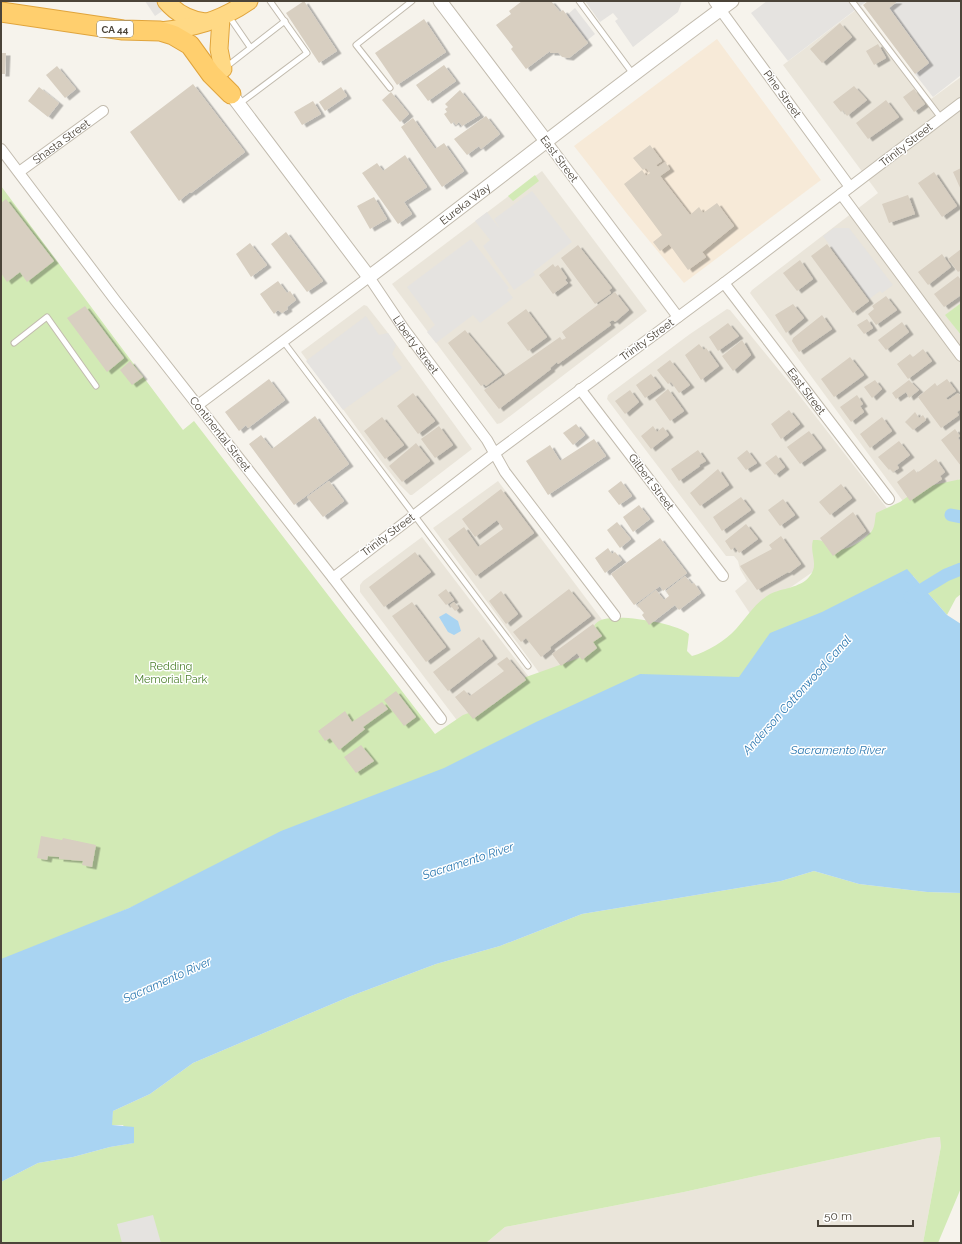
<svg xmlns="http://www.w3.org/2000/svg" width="962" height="1244" font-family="Raleway,sans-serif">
<defs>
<filter id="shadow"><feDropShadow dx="4.5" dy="2.5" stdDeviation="0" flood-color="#0004"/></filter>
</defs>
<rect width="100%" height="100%" fill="#f6f3ec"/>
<!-- residential -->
<g fill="#eae5da">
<polygon points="861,6 931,99 961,77 961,303 946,315 961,335 961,478 908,508 750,293 752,290 878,193 783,65"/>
<polygon points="542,171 647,311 501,423 497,424 392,284"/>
<polygon points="364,305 367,306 388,333 472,449 412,495 410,495 400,485 381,461 301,352"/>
<polygon points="727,309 730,310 792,386 893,516 751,615 735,591 747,581 740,569 738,561 734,556 726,556 607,399 608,395 690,334"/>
<polygon points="498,481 618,641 543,678 433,528"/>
<polygon points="422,537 532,681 465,731 360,592 360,585 363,581"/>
<polygon points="941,1137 941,1146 923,1243 486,1243 505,1227 684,1192 929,1138"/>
</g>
<!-- commercial -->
<polygon fill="#f7ead8" points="717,39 821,180 684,283 628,215 574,146"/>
<!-- green -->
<g fill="#d2eab5">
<polygon points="535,175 539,181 513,201 508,196"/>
<path d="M1 186 171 414 183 430 194 421 435 734 463 715 494 704 526 677 582 657C586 647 589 627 599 621 614 612 677 623 689 634L687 651 692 656C707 652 725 641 736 629 747 617 755 603 770 594 782 588 800 588 809 577 820 565 809 554 813 540 827 539 825 546 835 549 846 553 868 538 873 529 875 525 875 518 876 513L900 502 914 492 929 486 961 479V594L956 598 947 615 913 576 748 679 491 753 1 963Z"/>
<polygon points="961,303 961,335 945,315"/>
<polygon points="814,871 859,884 927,892 961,893 961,1188 938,1243 923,1243 941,1146 940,1137 929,1138 684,1192 505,1227 486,1243 1,1243 1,1182 38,1163 73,1157 110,1147 133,1143 123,1125 111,1125 113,1111 150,1094 193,1063 351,996 436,964 500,946 582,914 781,881"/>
</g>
<!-- parking -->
<g fill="#e5e3e0">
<polygon points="145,1 177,1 155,16"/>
<polygon points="585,1 682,1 678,12 633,47 615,21 618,19 613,13 600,22"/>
<polygon points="767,1 867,1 788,61 751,13"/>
<polygon points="898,1 961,1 961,75 933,97 915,74 929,62 889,8"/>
<polygon points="575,8 595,34 585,42 566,16"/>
<polygon points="532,191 572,242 533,272 535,275 514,290 483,246 490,240 475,221 487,212 500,229 494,219"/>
<polygon points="834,228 849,228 893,285 882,293 880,291 869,299 823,236"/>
<polygon points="471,239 509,288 507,290 513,298 480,323 473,315 436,343 427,332 435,325 407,287"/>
<polygon points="366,316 379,335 388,333 396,345 392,354 402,368 343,410 306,361"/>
<polygon points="153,1215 161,1243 122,1243 117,1224"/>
</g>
<!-- water -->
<g fill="#a9d4f2">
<polygon points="907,569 947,615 961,624 961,893 927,892 859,884 814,871 781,881 582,914 500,946 436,964 351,996 193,1063 150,1094 113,1111 112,1125 134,1127 134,1143 110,1147 73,1157 38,1163 1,1182 1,959 129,908 281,831 444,768 536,722 640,674 739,677 770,633 822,612"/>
<polygon points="446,613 458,621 461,631 454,635 448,632 439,617"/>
</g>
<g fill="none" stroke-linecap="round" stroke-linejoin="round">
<!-- canal -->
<g stroke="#a9d4f2" stroke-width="13">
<polyline points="951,515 961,517"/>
<polyline points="910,597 946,575 961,569"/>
</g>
</g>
<!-- building -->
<g fill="#d8cfc1" filter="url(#shadow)">
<polygon points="304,1 337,51 319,63 286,13"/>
<polygon points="522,1 551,1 560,12 563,10 588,43 569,58 562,57 558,52 558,53 550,53 550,51 526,69 511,49 513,47 496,25 511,14 509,11"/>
<polygon points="868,1 898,1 889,8 929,63 915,74 863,5"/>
<polygon points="424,19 446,52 397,85 375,53"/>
<polygon points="840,23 852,37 822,63 810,49"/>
<polygon points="878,44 886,58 874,65 866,51"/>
<polygon points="1,53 6,53 5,74 1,74"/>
<polygon points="444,65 456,81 428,101 416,85"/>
<polygon points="57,66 76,89 65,98 46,75"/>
<polygon points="193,84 245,152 191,193 190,192 179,201 130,132"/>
<polygon points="854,86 867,100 847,116 843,110 841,112 833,102"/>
<polygon points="39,87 59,103 48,117 28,101"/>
<polygon points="341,87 347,96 325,111 319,102"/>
<polygon points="914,89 925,104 914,112 903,97"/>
<polygon points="460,90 480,115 462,126 459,122 456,125 454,122 451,124 444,114 447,112 445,109 448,107 445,104"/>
<polygon points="391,92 409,114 400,122 382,100"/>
<polygon points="886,100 899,117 868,139 856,123"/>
<polygon points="313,101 321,114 302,125 294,112"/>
<polygon points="486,116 500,134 481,149 479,146 467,155 454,139"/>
<polygon points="413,118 435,149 444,143 464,171 442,187 401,127"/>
<polygon points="650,145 662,161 656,165 658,167 665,162 670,169 660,176 690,215 699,207 703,213 717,203 734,226 702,252 706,257 688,270 669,244 660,251 653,242 662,235 624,184 642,170 646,176 650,173 646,168 643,170 633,158"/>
<polygon points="405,155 427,187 404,202 412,214 398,224 362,173 377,163 383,171"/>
<polygon points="961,168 961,190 953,172"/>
<polygon points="934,172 957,206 942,217 918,183"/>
<polygon points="908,195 915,214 889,223 882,204"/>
<polygon points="374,197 387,219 370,229 357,206"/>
<polygon points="6,199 54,261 27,282 20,272 7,282 1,273 1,203"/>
<polygon points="286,232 323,281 307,292 271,244"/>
<polygon points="250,243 267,265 251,277 236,254"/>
<polygon points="827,244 869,301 853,313 811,256"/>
<polygon points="578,245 612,288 609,290 611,293 595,304 561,258"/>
<polygon points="961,249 961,270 958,272 948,259"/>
<polygon points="942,254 951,267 928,285 918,272"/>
<polygon points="800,260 813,279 797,291 783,273"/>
<polygon points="553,264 555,267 558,265 567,278 565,280 568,283 553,294 539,275"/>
<polygon points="958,276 961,280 961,295 944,307 934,294"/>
<polygon points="278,281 287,293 290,291 296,300 287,307 288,309 282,313 278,310 274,314 260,294"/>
<polygon points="615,292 629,310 615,322 613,320 609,322 611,325 558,364 557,362 550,368 551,369 499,409 484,390 560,337 562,340 566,338 562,332"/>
<polygon points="886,296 897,310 876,325 868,314 874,309 872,306"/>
<polygon points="793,304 804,318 786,333 775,315"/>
<polygon points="85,306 124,358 107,372 67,318"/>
<polygon points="526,309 547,337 528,351 507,323"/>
<polygon points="822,315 832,329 799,352 792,341 793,338"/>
<polygon points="867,319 873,328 864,334 857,325"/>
<polygon points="902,322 909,332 886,350 878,340"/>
<polygon points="728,323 739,336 718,351 709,337"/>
<polygon points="465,330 502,374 486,386 484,384 481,386 448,343"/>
<polygon points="742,340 751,355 733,371 722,356"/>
<polygon points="699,344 704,350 706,348 719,366 701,380 685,355"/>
<polygon points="923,349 932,361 908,379 897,364 910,354 913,357"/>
<polygon points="850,357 864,375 834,397 821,379"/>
<polygon points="670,360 690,385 679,393 671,382 668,384 657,370"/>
<polygon points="130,361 143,377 132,385 120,370"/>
<polygon points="651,374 661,387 645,398 636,385"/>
<polygon points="269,379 285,400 248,428 246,425 239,431 225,412"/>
<polygon points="947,379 956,391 946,398 948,400 958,393 961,397 961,409 957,412 959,415 941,428 918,397 935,383 937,386"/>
<polygon points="875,380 882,389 872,398 864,387"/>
<polygon points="909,380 919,390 909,398 906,392 896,399 892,393"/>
<polygon points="668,389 684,411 670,421 655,400"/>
<polygon points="630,390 639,402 625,414 615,401"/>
<polygon points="413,393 435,421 418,434 397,406"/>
<polygon points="857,395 863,404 860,406 864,412 851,422 840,407"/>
<polygon points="789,410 800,424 781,439 771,424"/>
<polygon points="915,412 919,418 923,415 926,420 913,430 905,422"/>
<polygon points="315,416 349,464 294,505 249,444 261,435 272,449"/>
<polygon points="382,417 404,445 385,459 364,431"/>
<polygon points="882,417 892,431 870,448 860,434"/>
<polygon points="576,424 585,435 573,445 563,433"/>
<polygon points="439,426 453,445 435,458 421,439"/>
<polygon points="653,426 657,432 663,427 669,435 651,449 641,436"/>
<polygon points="955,429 960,436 958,438 961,442 961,466 941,440"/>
<polygon points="809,431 822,448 800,464 787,447"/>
<polygon points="594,439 606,456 548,495 526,461 550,445 560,461"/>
<polygon points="899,441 910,455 897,465 899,468 893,472 890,469 889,470 878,457"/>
<polygon points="416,443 430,461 402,482 389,466"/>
<polygon points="698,450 706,461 699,465 700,466 679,481 671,469"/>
<polygon points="747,450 757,463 746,470 737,458"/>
<polygon points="776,455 785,467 775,475 765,463"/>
<polygon points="936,459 945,472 940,476 942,479 910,501 897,482 914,469 917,473"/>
<polygon points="718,469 729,485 700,506 690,493"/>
<polygon points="329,481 344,501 323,517 307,497"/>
<polygon points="621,481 632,496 619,505 608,491"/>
<polygon points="841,484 852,498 830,515 819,502"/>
<polygon points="501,489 534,533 476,576 448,539 464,527 478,547 503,529 497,520 475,537 462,519"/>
<polygon points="741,497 751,510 722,531 713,517"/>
<polygon points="783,499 795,515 780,526 768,510"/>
<polygon points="639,505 650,519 633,532 623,517"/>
<polygon points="853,512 866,531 833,556 820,538"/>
<polygon points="617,522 631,539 620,548 607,530"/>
<polygon points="746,524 758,539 739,553 735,547 731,550 725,541"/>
<polygon points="781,536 801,564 789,573 788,572 757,590 740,566 772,549 769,545"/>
<polygon points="660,538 687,573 663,591 660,586 634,605 611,574"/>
<polygon points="608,548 612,554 615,552 622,560 605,573 595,558"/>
<polygon points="415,552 431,572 384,607 369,587"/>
<polygon points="685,576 692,584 694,583 701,593 679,610 675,605 649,625 642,615 644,613 637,605 656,590 664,600 669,596 666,591"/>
<polygon points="446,589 454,600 446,605 438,595"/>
<polygon points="569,589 591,616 550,647 551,649 541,657 526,638 521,642 513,632"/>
<polygon points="501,591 518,614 506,624 489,601"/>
<polygon points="412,602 446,647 426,662 392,616"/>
<polygon points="454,602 459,608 455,611 450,605"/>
<polygon points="593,624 602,636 593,642 597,648 582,660 577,653 561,666 552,654"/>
<polygon points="479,637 493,656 448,691 433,672"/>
<polygon points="507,657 526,680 473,719 455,697 464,690 470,696 504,671 497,664"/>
<polygon points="396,691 416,717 404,726 384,700"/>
<polygon points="382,702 388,709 363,727 365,729 339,750 330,738 325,741 318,731 345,711 352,722"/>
<polygon points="361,745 374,761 356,773 344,757"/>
<polygon points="41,836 62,840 63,838 96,845 92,867 82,865 83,861 59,859 59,857 48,856 47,860 37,858"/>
</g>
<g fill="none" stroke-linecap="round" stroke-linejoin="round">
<!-- service casing -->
<g stroke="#c2bbae" stroke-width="7">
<g id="service">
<polyline points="579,1 633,74"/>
<polyline points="852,1 941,118"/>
<polyline points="228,15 250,47"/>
<polyline points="226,67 285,21"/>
<polyline points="390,88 356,45 412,1"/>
<polyline points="239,104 307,53 270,1"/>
<polyline points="283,341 528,666"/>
<polyline points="14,343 47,317 96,386"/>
</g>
</g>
<!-- minor casing -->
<g stroke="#c2bbae" stroke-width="12">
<g id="minor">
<polyline points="714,1 850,187"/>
<polyline points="546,141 678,317"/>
<polyline points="1,149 115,300 333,578 441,719"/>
<path id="s1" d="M19 172 103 111"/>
<polyline points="841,194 961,356"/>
<path id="s2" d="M724 283 889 499"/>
<polyline points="580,389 723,576"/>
<path id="s3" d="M198 405 369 277 404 329 487 440 505 472 615 616"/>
<polyline points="333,578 495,453 724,283 961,103"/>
</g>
</g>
<!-- tertiary casing -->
<g stroke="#c2bbae" stroke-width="15">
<g id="tertiary">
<polyline points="440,1 546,141"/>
<path id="s4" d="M231 94 369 277C490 186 609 91 732 1"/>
</g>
</g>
<!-- trunk casing -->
<g stroke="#e0a43c" stroke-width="19">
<g id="trunk">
<path d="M166 1C177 14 189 20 205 22"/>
<polyline points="221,18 219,49 223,69"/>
<path d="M160 31C194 28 220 21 249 1"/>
</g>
</g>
<!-- motorway casing -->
<g stroke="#e0a43c" stroke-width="21">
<polyline id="motorway" points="1,12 123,30 160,31 173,35 190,45 211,74 231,94"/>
</g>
<!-- service -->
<use href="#service" stroke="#fff" stroke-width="5"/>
<!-- minor -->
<use href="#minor" stroke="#fff" stroke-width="10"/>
<!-- tertiary -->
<use href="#tertiary" stroke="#fff" stroke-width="13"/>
<!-- trunk -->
<use href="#trunk" stroke="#ffd985" stroke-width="17"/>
<!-- motorway -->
<use href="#motorway" stroke="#ffcf6e" stroke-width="19"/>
</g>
<g text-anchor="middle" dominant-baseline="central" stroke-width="3" stroke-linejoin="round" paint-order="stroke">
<!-- shield labels -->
<rect fill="#fff" stroke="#817c74" stroke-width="1" x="97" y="21" width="36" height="16" rx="3"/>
<g font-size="10" font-weight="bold" fill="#4b4439">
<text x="115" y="29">CA 44</text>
</g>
<!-- street labels -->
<g font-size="11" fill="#4b4439" stroke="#fff">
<text transform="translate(782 94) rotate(54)">Pine Street</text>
<text stroke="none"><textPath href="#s1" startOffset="52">Shasta Street</textPath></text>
<text transform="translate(906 145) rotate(-38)">Trinity Street</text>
<text transform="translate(559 159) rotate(53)">East Street</text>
<text stroke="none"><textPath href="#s4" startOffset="350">Eureka Way</textPath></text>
<text transform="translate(647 340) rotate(-36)">Trinity Street</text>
<text stroke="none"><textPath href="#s3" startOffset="296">Liberty Street</textPath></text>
<text stroke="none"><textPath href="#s2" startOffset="136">East Street</textPath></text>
<text transform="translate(220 434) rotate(52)">Continental Street</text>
<text transform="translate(651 482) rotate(53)">Gilbert Street</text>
<text transform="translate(388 535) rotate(-37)">Trinity Street</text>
</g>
<!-- park labels -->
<g font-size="11" fill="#4a7f2a" stroke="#fff">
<text x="171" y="666">Redding<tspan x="171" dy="13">Memorial Park</tspan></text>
</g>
<!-- water labels -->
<g font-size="12" font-style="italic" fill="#2e7ab2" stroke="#fff">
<text transform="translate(797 695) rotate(-48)">Anderson Cottonwood Canal</text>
<text x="838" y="750">Sacramento River</text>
<text transform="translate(468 861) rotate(-18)">Sacramento River</text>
<text transform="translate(167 980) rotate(-24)">Sacramento River</text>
</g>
</g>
<!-- border -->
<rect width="962" height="1244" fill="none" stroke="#4b4439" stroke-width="4"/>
<!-- scale -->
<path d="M818 1220v6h95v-6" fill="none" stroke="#4b4439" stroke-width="2"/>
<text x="824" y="1220" font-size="12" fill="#4b4439" stroke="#ffffff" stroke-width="3" paint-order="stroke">50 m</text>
</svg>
